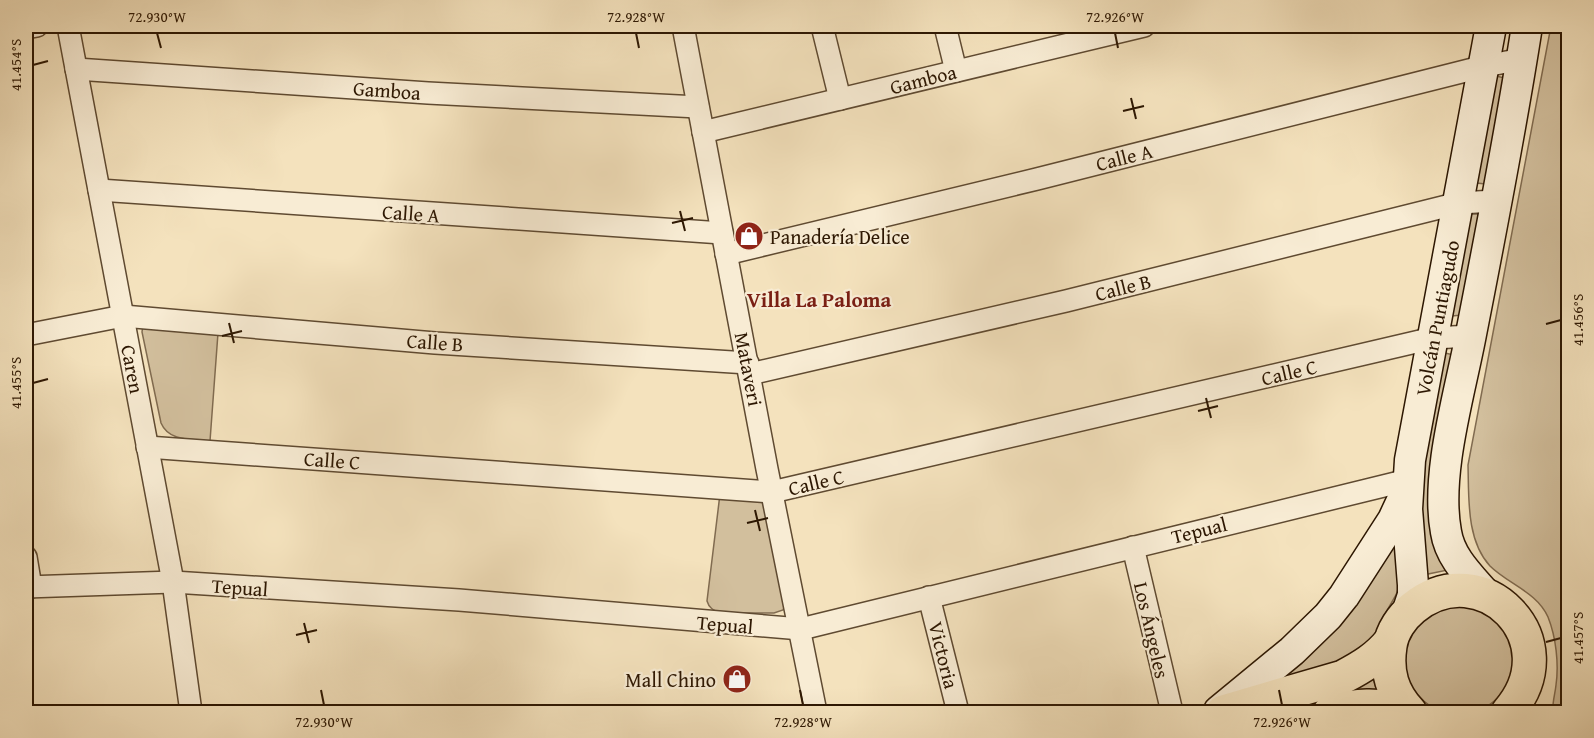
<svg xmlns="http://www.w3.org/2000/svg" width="1594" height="738" font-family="'Gentium Book Plus',serif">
<rect width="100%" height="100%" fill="#f4e2bd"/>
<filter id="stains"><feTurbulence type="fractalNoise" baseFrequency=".00333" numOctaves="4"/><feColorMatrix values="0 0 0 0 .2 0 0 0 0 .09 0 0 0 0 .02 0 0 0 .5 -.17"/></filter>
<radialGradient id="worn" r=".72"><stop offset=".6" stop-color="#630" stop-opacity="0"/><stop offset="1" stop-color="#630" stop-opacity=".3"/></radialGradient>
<!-- green -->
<g fill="#d2bf9d" stroke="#806b50" stroke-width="1.5">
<path d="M1551 26H1568V712H1553C1552 703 1555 695 1556 685 1559 664 1556 637 1548 617 1537 592 1508 584 1490 566 1466 540 1469 497 1468 465Z"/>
<polygon points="1496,76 1505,78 1485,184 1477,183"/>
<polygon points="1471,214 1477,214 1481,216 1462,315 1452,316 1467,220"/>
<path d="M143 325 218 333 210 441C192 439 169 442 161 423L142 332Z"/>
<polygon points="1445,353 1454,355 1448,570 1423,575 1417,515 1439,358"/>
<path d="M720 494 764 502 785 605 783 610 774 613H720C713 610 709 608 707 601Z"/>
<polygon points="1395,535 1401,581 1396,595 1382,619 1374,639 1352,660 1270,683"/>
<circle cx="1459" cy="660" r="54"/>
<polygon points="1372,675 1377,691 1357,695 1296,712 1261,712"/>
</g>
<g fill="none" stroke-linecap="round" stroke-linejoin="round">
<!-- minor casing -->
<g stroke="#5f4a31" stroke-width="24">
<g id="minor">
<polyline points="68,26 173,582 191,712"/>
<polyline points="683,26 767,469 816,712"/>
<polyline points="822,26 840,99"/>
<polyline points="945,26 956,71"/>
<polyline points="26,28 37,26"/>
<polyline points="76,69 428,93 698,107"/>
<polyline points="703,132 1144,26"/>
<polyline points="99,190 722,233"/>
<polyline points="726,254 1037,179 1485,66 1522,59"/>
<polyline points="26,335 123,316 435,343 748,363"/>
<polyline points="750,374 1066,301 1459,203 1495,201"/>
<polyline points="147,447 772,492 1433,338 1471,336"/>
<polyline points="1133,547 1172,712"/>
<polyline points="26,557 31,587"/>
<polyline points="26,587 173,582 459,600 801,629 1408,480"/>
<polyline points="929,597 958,712"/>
</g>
</g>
<!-- secondary casing -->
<g stroke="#2d1702" stroke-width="33">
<g id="secondary">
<path d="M1487 596C1470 576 1450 558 1446 532 1435 474 1460 393 1471 334 1491 232 1511 129 1527 26"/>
<polyline points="1407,613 1413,595 1413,585 1407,509 1410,460 1491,26"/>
<polyline points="1219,711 1292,651 1328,616 1344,596 1393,520 1406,492"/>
</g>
</g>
<!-- primary casing -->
<g stroke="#2d1702" stroke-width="36">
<g id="primary">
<path d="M1223 712 1343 677C1362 667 1377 658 1390 642"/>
<path d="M1330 712C1356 705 1378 703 1404 712"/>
<path d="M1410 712C1392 693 1386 672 1390 646 1392 631 1402 617 1413 608 1481 552 1571 640 1508 712"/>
</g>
</g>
<!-- minor -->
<use href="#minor" stroke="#f8ecd4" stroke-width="21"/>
<!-- secondary -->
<use href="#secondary" stroke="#f8ecd4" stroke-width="30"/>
<!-- primary -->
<use href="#primary" stroke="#f4e2bd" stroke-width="33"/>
</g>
<!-- ticks -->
<path fill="none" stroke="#2d1702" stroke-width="2" d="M157 33 161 48M636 33 639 48M1115 33 1118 48M33 65 48 61M1131 98 1136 119M1123 111 1144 106M680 211 685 231M672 223 693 218M229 323 234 343M1546 324 1561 320M222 336 242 331M33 383 48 379M1206 398 1211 418M1198 411 1218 406M755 510 760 531M747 523 768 518M304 623 309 643M296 635 317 630M1546 642 1561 638M321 690 324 705M800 690 803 705M1279 690 1282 705"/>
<!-- icons -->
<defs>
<g id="shop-disc" transform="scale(1.5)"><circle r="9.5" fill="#8f2418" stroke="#f8ecd4"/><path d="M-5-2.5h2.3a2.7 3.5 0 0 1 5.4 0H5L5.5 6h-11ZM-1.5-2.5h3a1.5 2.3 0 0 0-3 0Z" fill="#fff"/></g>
</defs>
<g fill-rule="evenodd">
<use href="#shop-disc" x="749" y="236"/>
<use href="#shop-disc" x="737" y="679"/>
</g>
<g text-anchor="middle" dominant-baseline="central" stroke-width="4.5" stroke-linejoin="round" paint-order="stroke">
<!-- street labels -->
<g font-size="20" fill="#2d1702" stroke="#f8ecd4">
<text transform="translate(923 79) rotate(-14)">Gamboa</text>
<text transform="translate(387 90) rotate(4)">Gamboa</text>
<text transform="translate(1124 157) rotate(-14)">Calle A</text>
<text transform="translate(411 213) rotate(4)">Calle A</text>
<text transform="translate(1123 287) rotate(-14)">Calle B</text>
<text transform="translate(1437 318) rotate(-79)">Volcán Puntiagudo</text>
<text transform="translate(435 342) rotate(4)">Calle B</text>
<text transform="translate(133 369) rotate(79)">Caren</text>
<text transform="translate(749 369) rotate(79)">Mataveri</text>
<text transform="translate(1289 372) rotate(-13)">Calle C</text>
<text transform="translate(332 460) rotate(4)">Calle C</text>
<text transform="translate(816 482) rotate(-13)">Calle C</text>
<text transform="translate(1199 530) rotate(-14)">Tepual</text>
<text transform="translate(240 587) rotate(4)">Tepual</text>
<text transform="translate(725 624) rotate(5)">Tepual</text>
<text transform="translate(1152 630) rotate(77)">Los Ángeles</text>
<text transform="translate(944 655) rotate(76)">Victoria</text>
</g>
<!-- poi labels -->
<g font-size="20" fill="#2d1702" stroke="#f8ecd4" text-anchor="start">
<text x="770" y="236">Panadería Delice</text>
<text x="716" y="679" text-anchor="end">Mall Chino</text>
</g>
<!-- neighbourhood labels -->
<g font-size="21" font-weight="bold" fill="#7a1f14" stroke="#f8ecd4">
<text x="819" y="299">Villa La Paloma</text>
</g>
</g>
<!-- margin -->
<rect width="1594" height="738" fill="none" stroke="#f4e2bd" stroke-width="66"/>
<rect x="33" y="33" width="1528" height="672" fill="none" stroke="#2d1702" stroke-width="2"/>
<g font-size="15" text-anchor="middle" fill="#2d1702">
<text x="157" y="22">72.930°W</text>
<text x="636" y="22">72.928°W</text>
<text x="1115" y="22">72.926°W</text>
<text transform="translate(16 65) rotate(-90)" y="5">41.454°S</text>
<text transform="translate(1578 320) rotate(-90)" y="5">41.456°S</text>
<text transform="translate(16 383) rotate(-90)" y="5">41.455°S</text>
<text transform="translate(1578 638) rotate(-90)" y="5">41.457°S</text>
<text x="324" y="727">72.930°W</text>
<text x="803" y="727">72.928°W</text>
<text x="1282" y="727">72.926°W</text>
</g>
<rect width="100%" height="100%" filter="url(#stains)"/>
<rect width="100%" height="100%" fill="url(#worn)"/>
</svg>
